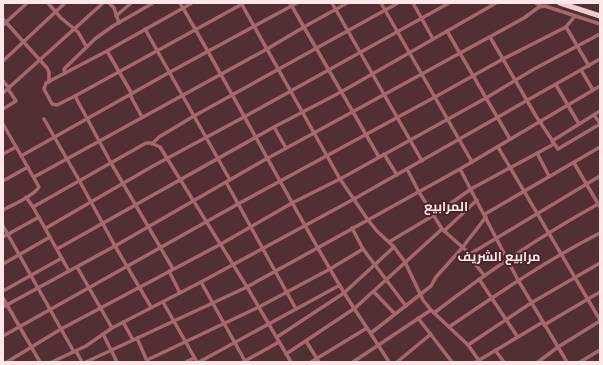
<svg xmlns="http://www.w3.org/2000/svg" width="603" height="365" font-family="'Golos Text',Cairo,sans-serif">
<rect width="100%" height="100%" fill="#522f32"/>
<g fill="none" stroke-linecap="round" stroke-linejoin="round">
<!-- minor -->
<g stroke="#a7686d" stroke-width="3.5">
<polyline points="48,3 61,18 78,32 86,46"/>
<polyline points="109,3 114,8 119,23"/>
<path d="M180 3C236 98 286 196 343 291 358 315 374 338 389 362"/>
<polyline points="192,3 107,51 46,83 44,89 52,104 57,105 75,96 244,3"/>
<polyline points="241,3 340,179 368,220 377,231 394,247 405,262 423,300 431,310 468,345 480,362"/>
<polyline points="290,3 379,157"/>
<polyline points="332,3 422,161"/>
<polyline points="381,3 472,162"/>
<polyline points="413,3 433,39"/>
<polyline points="535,3 542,6"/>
<polyline points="116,16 131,3"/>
<polyline points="3,19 47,68 49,72 49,82"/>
<polyline points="3,25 27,3"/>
<polyline points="566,27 589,66"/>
<polyline points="145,29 230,180"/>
<polyline points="447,31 510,139"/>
<polyline points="490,37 536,116 558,149 600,124"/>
<polyline points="107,51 132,94"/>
<polyline points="3,61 65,3"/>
<polyline points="581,70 593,90"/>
<polyline points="65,73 64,70 65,68 96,38 113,26 153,3"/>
<polyline points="3,81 9,88"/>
<polyline points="556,85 579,124"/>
<polyline points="3,93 103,3"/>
<polyline points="130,95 142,117"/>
<polyline points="75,96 111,163 173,269"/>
<polyline points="3,109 16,101 8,89"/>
<polyline points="594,115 600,123"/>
<polyline points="44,119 79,180 115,246 151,307"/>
<path d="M3 124 39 187C34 196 12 205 3 210"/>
<polyline points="274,127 286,148"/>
<polyline points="552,141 600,111"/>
<polyline points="152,144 159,137 194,116 398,3"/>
<polyline points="498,147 600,320"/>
<polyline points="537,153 549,176"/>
<polyline points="3,154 16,147"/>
<polyline points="384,154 397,175"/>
<polyline points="21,156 170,72 297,3"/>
<polyline points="574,163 600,207"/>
<polyline points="407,169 419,192 442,229 470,254 471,259 484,275"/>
<polyline points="460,169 518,280 567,362"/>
<polyline points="34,177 267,49 304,27 347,3"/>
<polyline points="3,181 28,167"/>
<polyline points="226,182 296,309"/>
<polyline points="26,197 33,207 69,271"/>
<polyline points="33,207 146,143 151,143 160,147 247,287 291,362"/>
<polyline points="485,214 600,147"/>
<polyline points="3,226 74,352"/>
<polyline points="46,228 153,166 244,117 449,3"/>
<polyline points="352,228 363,249 406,306"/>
<polyline points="444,231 477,200"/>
<polyline points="3,237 39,217"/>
<polyline points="389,242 434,215 471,189 554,144"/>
<polyline points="57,249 274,127 341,92 496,3"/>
<polyline points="470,254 600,176"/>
<polyline points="3,264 50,237"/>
<polyline points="77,267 112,328"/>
<polyline points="169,271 180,293"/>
<polyline points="479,279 517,336"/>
<polyline points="201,282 245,361"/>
<polyline points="3,291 62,258"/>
<polyline points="374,292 395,314"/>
<polyline points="3,298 40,362"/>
<polyline points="163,302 197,362"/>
<polyline points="3,307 115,246 259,163 524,18 539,7 545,6 600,24"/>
<path d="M434 313C487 272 542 235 600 203"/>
<polyline points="418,318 452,362"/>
<polyline points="123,322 133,340"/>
<polyline points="544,325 600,292"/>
<path d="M449 327C499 293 547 260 600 233"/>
<polyline points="371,333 431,286 436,277 462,248 486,217"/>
<polyline points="103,334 117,362"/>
<polyline points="3,336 238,204 435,97 503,59 566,27 575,16"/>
<polyline points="277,337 344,293 394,247"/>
<polyline points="137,338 147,361"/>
<polyline points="306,341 319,362"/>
<polyline points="468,345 531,303 600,263"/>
<polyline points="495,350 504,362"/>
<polyline points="76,351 82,362"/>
<polyline points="286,354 355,308 442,229"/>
<polyline points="147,360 259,307 330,269 363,249"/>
<polyline points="7,362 61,329 221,244 292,203 340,179 486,98 534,69 600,34"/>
<polyline points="52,362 86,346 112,328 201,282 354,199 600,59"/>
<polyline points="86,362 247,287 460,169 600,86"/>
<polyline points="186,362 194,358"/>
<polyline points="199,362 340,285"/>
<polyline points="243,362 279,342"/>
<polyline points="311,362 367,328"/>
<polyline points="353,362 431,310"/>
<polyline points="397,362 431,334"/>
<polyline points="476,362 543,322"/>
<polyline points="538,362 558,347 600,321"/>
<polyline points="580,362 600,350"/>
</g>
<!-- highway -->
<polyline stroke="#edcdce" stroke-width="5.5" points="560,3 600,16"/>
</g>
<g text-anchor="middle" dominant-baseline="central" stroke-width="4" stroke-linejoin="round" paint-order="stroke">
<!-- neighbourhood labels -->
<g font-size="13" font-weight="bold" fill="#fee7e8" stroke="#472528">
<text x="446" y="206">المرابيع</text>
<text x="499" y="256">مرابيع الشريف</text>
</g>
</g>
<!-- border -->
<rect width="603" height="365" fill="none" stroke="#fee7e8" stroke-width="8"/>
</svg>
